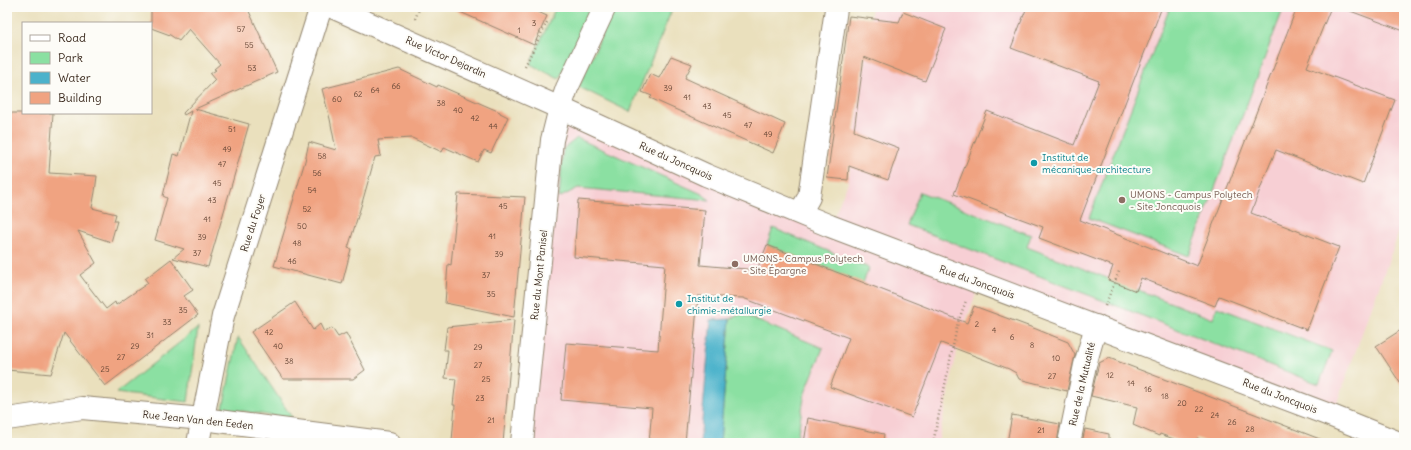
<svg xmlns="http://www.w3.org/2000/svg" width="1411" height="450" font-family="Delius,sans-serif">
<rect width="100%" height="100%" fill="#fdfcf7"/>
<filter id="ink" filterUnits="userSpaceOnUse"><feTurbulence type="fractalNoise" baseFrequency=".025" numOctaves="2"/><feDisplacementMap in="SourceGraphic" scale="8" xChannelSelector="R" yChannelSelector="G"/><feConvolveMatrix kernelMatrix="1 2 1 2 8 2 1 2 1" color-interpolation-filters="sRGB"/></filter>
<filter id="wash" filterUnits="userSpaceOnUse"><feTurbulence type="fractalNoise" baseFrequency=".012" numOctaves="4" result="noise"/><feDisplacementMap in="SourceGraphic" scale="16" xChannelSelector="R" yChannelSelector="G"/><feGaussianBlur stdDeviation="0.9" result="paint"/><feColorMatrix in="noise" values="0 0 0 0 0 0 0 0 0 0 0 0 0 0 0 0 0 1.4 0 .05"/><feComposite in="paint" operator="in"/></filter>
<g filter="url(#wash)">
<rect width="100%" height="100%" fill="#eae0bd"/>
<!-- built -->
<polygon fill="#f7cfd4" points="872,7 1404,7 1404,218 1332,416 980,283 960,337 938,443 522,443 560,108 830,225 848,183"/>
<!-- green -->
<g fill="#8be0a2" stroke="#638560">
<polygon points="556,7 594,7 559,79 530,64"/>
<polygon points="614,7 673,7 630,112 579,87"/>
<polygon points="1170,7 1284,7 1189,256 1089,218"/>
<polygon points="577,138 702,194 710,200 578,188 559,198 563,149"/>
<polygon points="920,192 1031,235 1027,247 1213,319 1217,307 1332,351 1319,384 907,225"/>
<polygon points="773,228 869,268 863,283 767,245"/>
<polygon points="741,314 823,348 805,393 796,443 720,443 730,319"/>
<polygon points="198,328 188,402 116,393"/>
<polygon points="238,337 293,419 223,408"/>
</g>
<!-- water -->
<polygon fill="#4cb2cb" stroke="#446e74" points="730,319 720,443 700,443 711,320"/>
<g id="blocks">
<!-- building -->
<g fill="#f0a381">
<polygon points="151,7 247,7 277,72 195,109 249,124 208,267 173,258 184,249 155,240 167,198 163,196 173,154 179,156 191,111 184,115 183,113 215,80 210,74 216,70 214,69 220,64 189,29 179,41 170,35 151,28"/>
<polygon points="449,7 527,7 547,16 534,45"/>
<polygon points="1027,7 1162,7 1080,220 1197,266 1297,7 1331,7 1307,67 1395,100 1363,184 1276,150 1265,176 1251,213 1339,247 1307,330 1219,296 1215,306 1141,278 1136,291 1108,280 1113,266 1039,238 1043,227 954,194 987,111 1074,145 1099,81 1011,48"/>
<polygon points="1345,7 1404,7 1404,31 1345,9"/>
<polygon points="903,12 946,29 925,81 864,57 854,131 899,148 888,180 849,166 848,180 827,178 849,16 899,22"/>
<polygon points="671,56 692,64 685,78 785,124 773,153 650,98 652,96 642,92 650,74 659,78"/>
<polygon points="399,69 437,87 438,85 500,112 500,113 508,117 491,153 484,150 478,162 444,147 442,152 412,138 378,140 381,156 375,157 362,203 348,248 351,249 342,284 274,266 305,161 309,142 336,150 330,119 322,89"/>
<polygon points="7,113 53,113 49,173 97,176 95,192 92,208 116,214 114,221 117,221 111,242 78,231 96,263 80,275 106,309 115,302 116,305 148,283 145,279 171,259 193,290 184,296 198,315 105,386 64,333 51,374 7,370"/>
<polygon points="458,194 525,197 514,317 445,303 448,264 451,265"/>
<polygon points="578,200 705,210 700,265 757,270 767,245 967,323 974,306 1036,329 1068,342 1075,355 1067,391 1019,379 1016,373 1009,369 941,343 912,417 830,387 849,338 743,298 698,296 685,443 649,443 652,408 561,400 566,343 658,350 665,265 574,257"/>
<polygon points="295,302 313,330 320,324 324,332 332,328 338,337 346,333 365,370 353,379 283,379 251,332"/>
<polygon points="514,320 503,443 478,443 452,441 455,405 453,405 456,379 445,378 448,350 444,350 447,327"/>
<polygon points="1404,328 1404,389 1376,346"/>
<polygon points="1109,358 1325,441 1325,443 1209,443 1197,438 1195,443 1185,443 1160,434 1159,436 1133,425 1137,407 1091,396 1099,363"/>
<polygon points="1012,415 1060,424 1057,443 1007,443"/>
<polygon points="808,418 884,434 883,443 804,443"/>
<polygon points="1085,429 1109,434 1109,443 1082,443"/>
</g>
</g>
</g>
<g filter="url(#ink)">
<use href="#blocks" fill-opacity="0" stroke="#92856e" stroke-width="1"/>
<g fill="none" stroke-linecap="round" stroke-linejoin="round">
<!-- minor casing -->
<g stroke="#92856e" stroke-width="24">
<g id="minor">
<polyline points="332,7 560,108 706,175 830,226 1332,416 1399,443"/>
<polyline points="800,213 809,197 836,9"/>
<polyline points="7,419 82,408 203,419 389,443"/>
<polyline points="198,443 223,316 321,7"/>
<polyline points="522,443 552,140 560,108 567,88 605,7"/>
<polyline points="1069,443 1085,365 1096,326"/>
</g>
</g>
<!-- path -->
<g stroke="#92856e" stroke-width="2.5" stroke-dasharray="1 3" stroke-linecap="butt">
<polyline points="415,19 420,7"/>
<polyline points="525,66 548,20"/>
<polyline points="1105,306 1120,269"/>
<polyline points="933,443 958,322 966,301"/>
</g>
<!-- minor -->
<use href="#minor" stroke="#fff" stroke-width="22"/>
</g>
</g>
<!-- markers -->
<g fill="#0f9aa8" stroke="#fdfcf7" stroke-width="1.5">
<circle cx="1034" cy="163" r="4"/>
<circle cx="679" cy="304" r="4"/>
</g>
<g fill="#8d6e63" stroke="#fdfcf7" stroke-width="1.5">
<circle cx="1122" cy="200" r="4"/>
<circle cx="735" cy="264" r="4"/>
</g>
<g text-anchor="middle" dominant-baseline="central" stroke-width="4" stroke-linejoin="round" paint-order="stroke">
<!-- number labels -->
<g font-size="8" fill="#684837">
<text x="534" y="23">3</text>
<text x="241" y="29">57</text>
<text x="519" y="30">1</text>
<text x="249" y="45">55</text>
<text x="252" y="68">53</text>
<text x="396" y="86">66</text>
<text x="668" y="88">39</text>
<text x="375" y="90">64</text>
<text x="358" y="94">62</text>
<text x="687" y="97">41</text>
<text x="337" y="99">60</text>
<text x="441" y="103">38</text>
<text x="707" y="106">43</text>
<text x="458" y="110">40</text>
<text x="727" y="115">45</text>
<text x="475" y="118">42</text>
<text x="748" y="125">47</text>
<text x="493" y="126">44</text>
<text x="232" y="129">51</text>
<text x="768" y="134">49</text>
<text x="227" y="149">49</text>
<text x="322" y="156">58</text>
<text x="222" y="164">47</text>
<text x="317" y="173">56</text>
<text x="217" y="183">45</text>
<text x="312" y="190">54</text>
<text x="212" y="200">43</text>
<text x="503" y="206">45</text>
<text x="307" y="209">52</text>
<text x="207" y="219">41</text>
<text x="302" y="226">50</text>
<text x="492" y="236">41</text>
<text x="202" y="237">39</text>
<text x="297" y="243">48</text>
<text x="197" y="253">37</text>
<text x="499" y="254">39</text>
<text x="292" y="261">46</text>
<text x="486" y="275">37</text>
<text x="491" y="294">35</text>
<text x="183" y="310">35</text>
<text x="167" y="322">33</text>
<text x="977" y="324">2</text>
<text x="994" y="330">4</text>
<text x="269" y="332">42</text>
<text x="150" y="335">31</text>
<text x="1012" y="337">6</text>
<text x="1032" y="345">8</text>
<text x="135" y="346">29</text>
<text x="278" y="346">40</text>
<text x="478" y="347">29</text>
<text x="121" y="357">27</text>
<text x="1056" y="358">10</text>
<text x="289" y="361">38</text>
<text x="478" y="365">27</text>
<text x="105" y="369">25</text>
<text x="1110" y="375">12</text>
<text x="1052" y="376">27</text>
<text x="486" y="379">25</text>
<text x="1131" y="383">14</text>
<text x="1148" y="389">16</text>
<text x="1165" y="396">18</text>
<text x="480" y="398">23</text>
<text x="1182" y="403">20</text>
<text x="1199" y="409">22</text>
<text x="1215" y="415">24</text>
<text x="491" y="420">21</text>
<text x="1232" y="422">26</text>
<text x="1250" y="429">28</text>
<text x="1041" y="430">21</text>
</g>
<!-- street labels -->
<g font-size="10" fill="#3b2a1e" stroke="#fdfcf7">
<text transform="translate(446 57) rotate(24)">Rue Victor Dejardin</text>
<text transform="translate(676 161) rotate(24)">Rue du Joncquois</text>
<text transform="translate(253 223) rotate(-72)">Rue du Foyer</text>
<text transform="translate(539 275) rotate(-84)">Rue du Mont Panisel</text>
<text transform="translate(977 282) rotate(20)">Rue du Joncquois</text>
<text transform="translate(1082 384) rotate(-77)">Rue de la Mutualité</text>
<text transform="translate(1280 396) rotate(21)">Rue du Joncquois</text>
<text transform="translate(198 420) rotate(6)">Rue Jean Van den Eeden</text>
</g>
<!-- culture labels -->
<g font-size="10" fill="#0d838f" stroke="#fdfcf7" text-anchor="start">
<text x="1042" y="157">Institut de<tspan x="1042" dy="12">mécanique-architecture</tspan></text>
<text x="687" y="298">Institut de<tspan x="687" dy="12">chimie-métallurgie</tspan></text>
</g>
<!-- education labels -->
<g font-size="10" fill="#785e54" stroke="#fdfcf7" text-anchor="start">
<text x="1130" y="194">UMONS - Campus Polytech<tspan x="1130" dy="12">- Site Joncquois</tspan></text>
<text x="743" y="258">UMONS- Campus Polytech<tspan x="743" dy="12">- Site Épargne</tspan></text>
</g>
</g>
<!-- margin -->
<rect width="1411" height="450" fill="none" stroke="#fdfcf7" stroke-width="24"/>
<!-- legend -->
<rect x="22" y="22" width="130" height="92" fill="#fdfcf7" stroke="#afa8a0"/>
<rect x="30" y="35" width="20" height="6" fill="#ffffff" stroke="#afa8a0"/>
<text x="58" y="42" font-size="12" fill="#3b2a1e">Road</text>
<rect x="30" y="52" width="20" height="12" fill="#8be0a2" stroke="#afa8a0"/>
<text x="58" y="62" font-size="12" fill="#3b2a1e">Park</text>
<rect x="30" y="72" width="20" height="12" fill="#4cb2cb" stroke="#afa8a0"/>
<text x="58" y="82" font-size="12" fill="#3b2a1e">Water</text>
<rect x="30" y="92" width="20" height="12" fill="#f0a381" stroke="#afa8a0"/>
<text x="58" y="102" font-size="12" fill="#3b2a1e">Building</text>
</svg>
